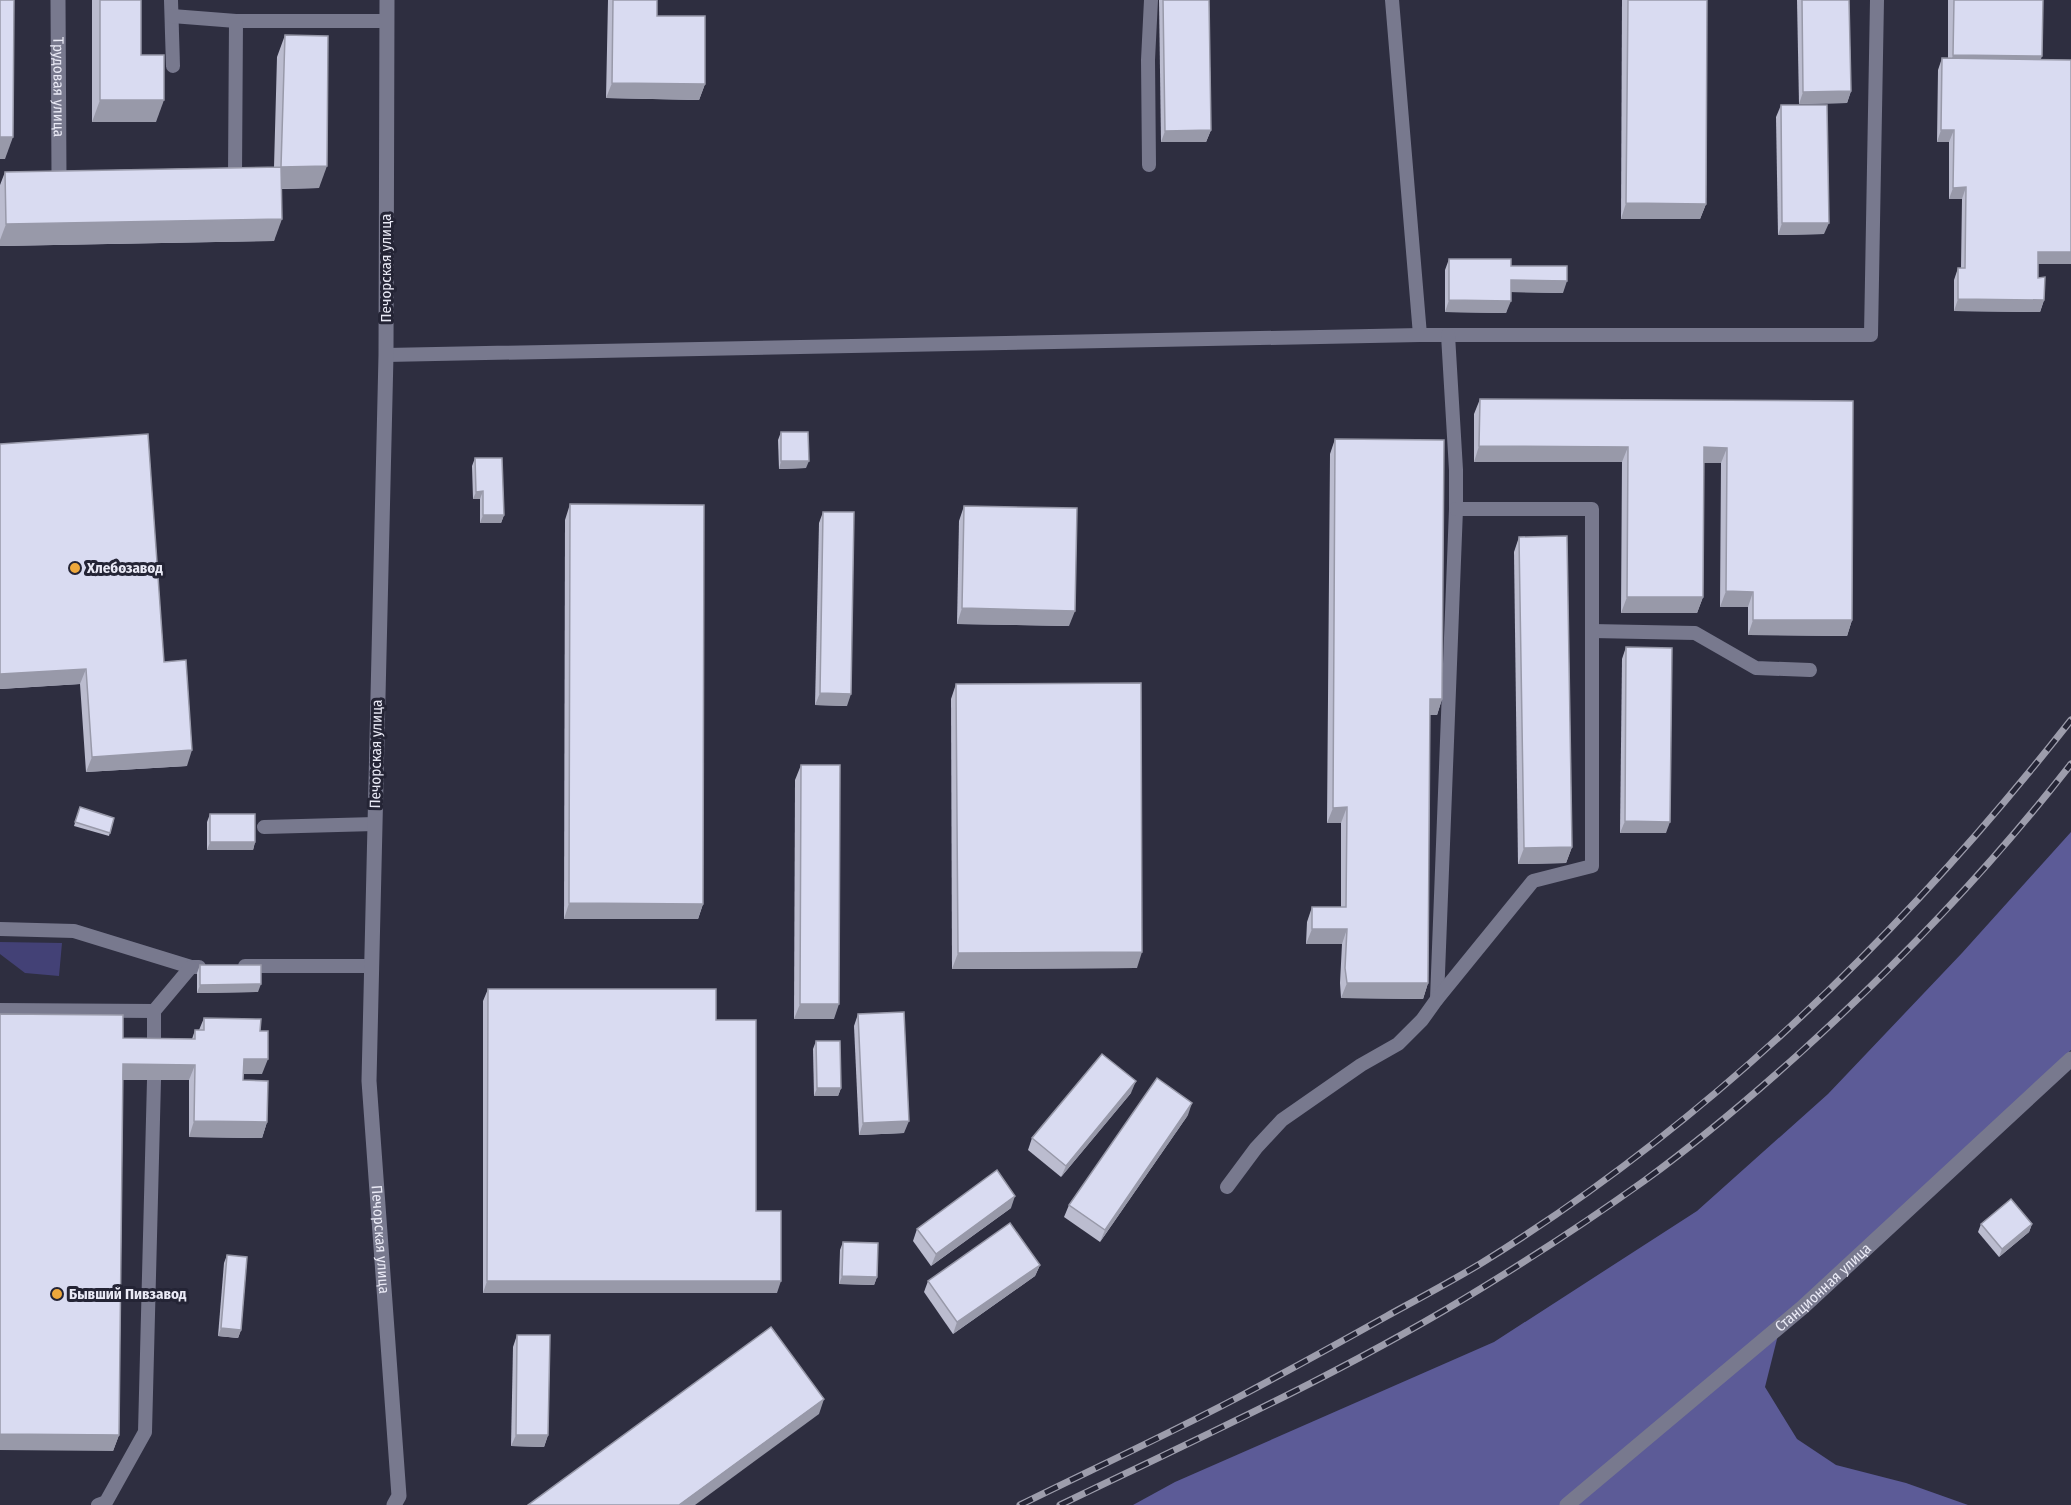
<svg xmlns="http://www.w3.org/2000/svg" width="2071" height="1505" font-family="'Fira Sans Condensed',sans-serif">
<rect width="100%" height="100%" fill="#2e2e40"/>
<!-- green -->
<polygon fill="#434176" points="0,942 62,943 59,976 25,973 0,954"/>
<!-- forest -->
<polygon fill="#5c5b97" points="2071,832 2071,1050 1832,1280 1781,1323 1765,1387 1797,1439 1836,1465 1906,1483 1968,1505 1133,1505 1175,1482 1494,1342 1697,1211 1828,1094 1962,953"/>
<g fill="none" stroke-linecap="round" stroke-linejoin="round">
<!-- lane -->
<g stroke="#78798e" stroke-width="14">
<polyline points="171,0 173,66"/>
<polyline points="1392,0 1420,335"/>
<polyline points="172,16 236,21 387,21"/>
<polyline points="1149,165 1148,60 1151,0"/>
<polyline points="224,175 235,175 236,21"/>
<polyline points="386,355 1420,335 1871,335 1877,0"/>
<polyline points="1592,631 1695,633 1756,668 1810,670"/>
<polyline points="264,827 375,824"/>
<polyline points="0,929 74,931 191,967 199,967"/>
<polyline points="245,966 372,966"/>
<polyline points="1437,999 1456,509 1456,470 1448,335"/>
<polyline points="0,1010 154,1011"/>
<polyline points="1227,1187 1256,1148 1282,1120 1361,1065 1398,1044 1422,1020 1437,999 1533,881 1592,866 1592,509 1456,509"/>
<polyline points="98,1505 106,1502 145,1432 154,1080 154,1011 191,967"/>
</g>
<!-- street -->
<g stroke="#78798e" stroke-width="15">
<path id="s1" d="M58 0 59 175"/>
<path id="s2" d="M1567 1505 1803 1307 2071 1059"/>
</g>
<!-- secondary -->
<path stroke="#78798e" stroke-width="15" id="s3" d="M387 0 386 355 369 1081 399 1496 394 1505"/>
<!-- rail casing -->
<g stroke="#9d9dac" stroke-width="7">
<g id="rail">
<path d="M1020 1505C1091 1470 1164 1436 1235 1399 1286 1372 1337 1344 1387 1316 1418 1299 1450 1282 1480 1264 1709 1123 1906 930 2071 720"/>
<path d="M1060 1505C1203 1436 1349 1370 1485 1286 1539 1253 1592 1218 1644 1181 1699 1141 1751 1097 1801 1052 1899 963 1990 868 2071 764"/>
</g>
</g>
<!-- rail -->
<use href="#rail" stroke="#242435" stroke-width="4.5" stroke-dasharray="14" stroke-linecap="butt"/>
</g>
<!-- wall -->
<g fill="#bbbccf">
<polygon points="92,0 141,0 141,55 156,122 92,122"/>
<polygon points="608,0 657,0 657,16 705,84 699,100 606,98"/>
<polygon points="1159,0 1209,0 1211,130 1206,142 1161,142"/>
<polygon points="1622,0 1707,0 1706,204 1700,219 1621,219"/>
<polygon points="1797,0 1849,0 1851,91 1847,103 1799,104"/>
<polygon points="1948,0 2043,0 2041,59 2038,278 2044,300 2040,312 1954,311 1954,280 1958,268 1961,268 1962,199 1949,199 1949,142 1937,142 1938,70 1942,58 1948,58"/>
<polygon points="285,35 319,188 282,189 274,241 0,246 0,185 5,172 274,167 277,57"/>
<polygon points="1781,105 1824,234 1778,235 1776,117"/>
<polygon points="1449,259 1511,266 1563,293 1511,292 1506,313 1445,312 1445,270"/>
<polygon points="1480,399 1853,401 1852,620 1847,636 1748,635 1748,607 1720,607 1721,463 1704,463 1703,597 1697,613 1621,613 1622,462 1474,462 1474,414"/>
<polygon points="781,432 806,468 779,469 778,440"/>
<polygon points="1335,439 1442,699 1437,715 1430,715 1428,983 1423,999 1341,998 1340,983 1342,944 1306,944 1307,922 1312,907 1341,907 1341,823 1327,823 1330,454"/>
<polygon points="0,444 164,662 187,766 86,772 80,684 0,689"/>
<polygon points="475,458 504,515 501,523 480,523 480,499 473,499 472,466"/>
<polygon points="570,504 703,904 698,919 564,919 565,520"/>
<polygon points="964,506 1069,626 957,624 959,521"/>
<polygon points="823,512 847,706 815,705 819,523"/>
<polygon points="1519,537 1572,847 1566,863 1518,864 1514,552"/>
<polygon points="1626,647 1666,833 1620,833 1622,659"/>
<polygon points="956,684 1137,968 952,969 951,699"/>
<polygon points="801,765 834,1019 794,1019 795,780"/>
<polygon points="80,807 114,818 109,836 74,826"/>
<polygon points="210,814 255,842 253,850 207,850 207,822"/>
<polygon points="200,965 258,992 197,993 197,973"/>
<polygon points="488,989 716,1020 756,1211 777,1293 483,1293 483,1001"/>
<polygon points="858,1014 904,1133 859,1135 854,1026"/>
<polygon points="204,1018 260,1031 262,1074 243,1074 243,1080 267,1122 262,1138 189,1137 189,1080 123,1080 119,1435 113,1451 123,1038 192,1039 195,1030 199,1030"/>
<polygon points="816,1041 841,1088 838,1096 814,1096 813,1049"/>
<polygon points="1131,1093 1061,1177 1028,1150 1032,1138"/>
<polygon points="1188,1115 1100,1242 1064,1217 1069,1205"/>
<polygon points="1011,1208 931,1266 913,1241 917,1229"/>
<polygon points="1981,1224 2032,1224 2029,1232 1999,1257 1978,1232"/>
<polygon points="843,1242 877,1277 874,1285 839,1284 840,1250"/>
<polygon points="227,1255 241,1330 238,1338 218,1336 224,1263"/>
<polygon points="1040,1265 1035,1276 953,1334 924,1292 928,1281"/>
<polygon points="517,1335 548,1435 544,1447 511,1446 513,1347"/>
</g>
<!-- shaded-wall -->
<g fill="#9899a9">
<polygon points="1953,55 2042,56 2037,71 1948,70"/>
<polygon points="612,83 705,84 699,100 606,98"/>
<polygon points="1851,91 1847,103 1799,104 1803,92"/>
<polygon points="100,100 164,100 156,122 92,122"/>
<polygon points="1211,130 1206,142 1161,142 1165,131"/>
<polygon points="1941,130 1954,130 1949,142 1937,142"/>
<polygon points="0,137 13,137 5,159 0,159"/>
<polygon points="327,166 319,188 273,189 281,167"/>
<polygon points="1966,187 1962,199 1949,199 1953,188"/>
<polygon points="1626,203 1706,204 1700,219 1621,219"/>
<polygon points="282,219 274,241 0,246 0,240 6,224"/>
<polygon points="1782,223 1829,223 1824,234 1778,235"/>
<polygon points="2038,252 2071,252 2071,264 2034,264"/>
<polygon points="1511,280 1567,281 1563,293 1506,292"/>
<polygon points="1958,299 2044,300 2040,312 1954,311"/>
<polygon points="1449,300 1511,301 1506,313 1445,312"/>
<polygon points="1479,446 1628,447 1622,462 1474,462"/>
<polygon points="1704,447 1727,448 1721,463 1698,463"/>
<polygon points="781,461 809,461 806,468 779,469"/>
<polygon points="483,491 480,499 473,499 476,492"/>
<polygon points="483,515 504,515 501,523 480,523"/>
<polygon points="1726,591 1753,592 1748,607 1720,607"/>
<polygon points="1627,597 1703,597 1697,613 1621,613"/>
<polygon points="962,608 1075,611 1069,626 957,624"/>
<polygon points="1753,620 1852,620 1847,636 1748,635"/>
<polygon points="86,669 80,684 0,689 0,674"/>
<polygon points="820,693 851,694 847,706 815,705"/>
<polygon points="1430,699 1442,699 1437,715 1425,715"/>
<polygon points="192,750 187,766 86,772 92,757"/>
<polygon points="1347,807 1341,823 1327,823 1333,808"/>
<polygon points="1625,821 1670,822 1666,833 1620,833"/>
<polygon points="210,842 255,842 253,850 207,850"/>
<polygon points="1572,847 1566,863 1518,864 1524,848"/>
<polygon points="569,903 703,904 698,919 564,919"/>
<polygon points="1312,929 1347,929 1342,944 1306,944"/>
<polygon points="1142,952 1137,968 952,969 958,953"/>
<polygon points="1347,983 1428,983 1423,999 1341,998"/>
<polygon points="261,984 258,992 197,993 200,985"/>
<polygon points="800,1004 839,1004 834,1019 794,1019"/>
<polygon points="244,1059 268,1059 262,1074 238,1074"/>
<polygon points="123,1064 195,1065 189,1080 117,1080"/>
<polygon points="1136,1081 1131,1093 1061,1177 1066,1166"/>
<polygon points="817,1088 841,1088 838,1096 814,1096"/>
<polygon points="1192,1103 1188,1115 1100,1242 1105,1230"/>
<polygon points="194,1121 267,1122 262,1138 189,1137"/>
<polygon points="909,1121 904,1133 859,1135 863,1123"/>
<polygon points="1015,1196 1011,1208 931,1266 936,1254"/>
<polygon points="2032,1224 2029,1232 1999,1257 2002,1249"/>
<polygon points="1040,1265 1035,1276 953,1334 957,1322"/>
<polygon points="842,1276 877,1277 874,1285 839,1284"/>
<polygon points="487,1281 781,1281 777,1293 483,1293"/>
<polygon points="221,1328 241,1330 238,1338 218,1336"/>
<polygon points="824,1399 819,1414 695,1505 679,1505"/>
<polygon points="0,1434 119,1435 113,1451 0,1450"/>
<polygon points="516,1435 548,1435 544,1447 511,1446"/>
</g>
<!-- building -->
<g fill="#d9dbf1" stroke="#9899a9" stroke-width="1.5">
<polygon points="0,0 14,0 13,137 0,137"/>
<polygon points="100,0 141,0 141,55 164,55 164,100 100,100"/>
<polygon points="613,0 657,0 657,16 705,16 705,84 612,83"/>
<polygon points="1163,0 1209,0 1211,130 1165,131"/>
<polygon points="1628,0 1707,0 1706,204 1626,203"/>
<polygon points="1802,0 1849,0 1851,91 1803,92"/>
<polygon points="1954,0 2043,0 2042,56 1953,55"/>
<polygon points="285,35 328,36 327,166 281,167 282,219 6,224 5,172 281,167"/>
<polygon points="1942,58 2071,60 2071,252 2038,252 2038,278 2045,277 2044,300 1958,299 1958,268 1965,268 1966,187 1953,188 1954,130 1941,130"/>
<polygon points="1781,105 1827,105 1829,223 1782,223"/>
<polygon points="1449,259 1511,259 1511,266 1567,266 1567,281 1511,280 1511,301 1449,300"/>
<polygon points="1480,399 1853,401 1852,620 1753,620 1753,592 1726,591 1727,448 1704,447 1703,597 1627,597 1628,447 1479,446"/>
<polygon points="781,432 808,432 809,461 781,461"/>
<polygon points="148,434 164,662 186,660 192,750 92,757 86,669 0,674 0,444"/>
<polygon points="1335,439 1444,440 1442,699 1430,699 1428,983 1347,983 1345,968 1347,929 1312,929 1312,907 1346,907 1347,807 1333,808"/>
<polygon points="475,458 502,458 504,515 483,515 483,491 476,492"/>
<polygon points="570,504 704,505 703,904 569,903"/>
<polygon points="964,506 1077,508 1075,611 962,608"/>
<polygon points="823,512 854,512 851,694 820,693"/>
<polygon points="1567,536 1572,847 1524,848 1519,537"/>
<polygon points="1626,647 1672,648 1670,822 1625,821"/>
<polygon points="1141,683 1142,952 958,953 956,684"/>
<polygon points="801,765 840,765 839,1004 800,1004"/>
<polygon points="80,807 114,818 110,833 75,822"/>
<rect x="210" y="814" width="45" height="28"/>
<polygon points="200,965 261,965 261,984 200,985"/>
<polygon points="488,989 716,989 716,1020 756,1020 756,1211 781,1211 781,1281 487,1281"/>
<polygon points="904,1012 909,1121 863,1123 858,1014"/>
<polygon points="0,1014 123,1015 123,1038 195,1039 195,1030 204,1030 204,1018 261,1019 260,1031 268,1031 268,1059 244,1059 243,1080 268,1081 267,1122 194,1121 195,1065 123,1064 119,1435 0,1434"/>
<polygon points="816,1041 840,1041 841,1088 817,1088"/>
<polygon points="1102,1054 1136,1081 1066,1166 1032,1138"/>
<polygon points="1157,1078 1192,1103 1105,1230 1069,1205"/>
<polygon points="997,1170 1015,1196 936,1254 917,1229"/>
<polygon points="2011,1199 2032,1224 2002,1249 1981,1224"/>
<polygon points="1010,1223 1040,1265 957,1322 928,1281"/>
<polygon points="843,1242 878,1243 877,1277 842,1276"/>
<polygon points="227,1255 247,1257 241,1330 221,1328"/>
<polygon points="771,1327 824,1399 679,1505 528,1505"/>
<polygon points="517,1335 550,1335 548,1435 516,1435"/>
</g>
<!-- markers -->
<g fill="#eea83c" stroke="#242435" stroke-width="2">
<circle cx="75" cy="568" r="6"/>
<circle cx="57" cy="1294" r="6"/>
</g>
<g text-anchor="middle" dominant-baseline="central" stroke-width="6" stroke-linejoin="round" paint-order="stroke">
<!-- street labels -->
<g font-size="15" fill="#eaeaf6" stroke="#242435">
<text stroke="none"><textPath href="#s1" startOffset="87">Трудовая улица</textPath></text>
<text transform="translate(386 268) rotate(-90)">Печорская улица</text>
<text transform="translate(376 754) rotate(-89)">Печорская улица</text>
<text stroke="none"><textPath href="#s3" startOffset="1240">Печорская улица</textPath></text>
<text stroke="none"><textPath href="#s2" startOffset="336">Станционная улица</textPath></text>
</g>
<!-- poi labels -->
<g font-size="15" font-weight="bold" fill="#eaeaf6" stroke="#242435" text-anchor="start">
<text x="87" y="568">Хлебозавод</text>
<text x="69" y="1294">Бывший Пивзавод</text>
</g>
</g>
</svg>
